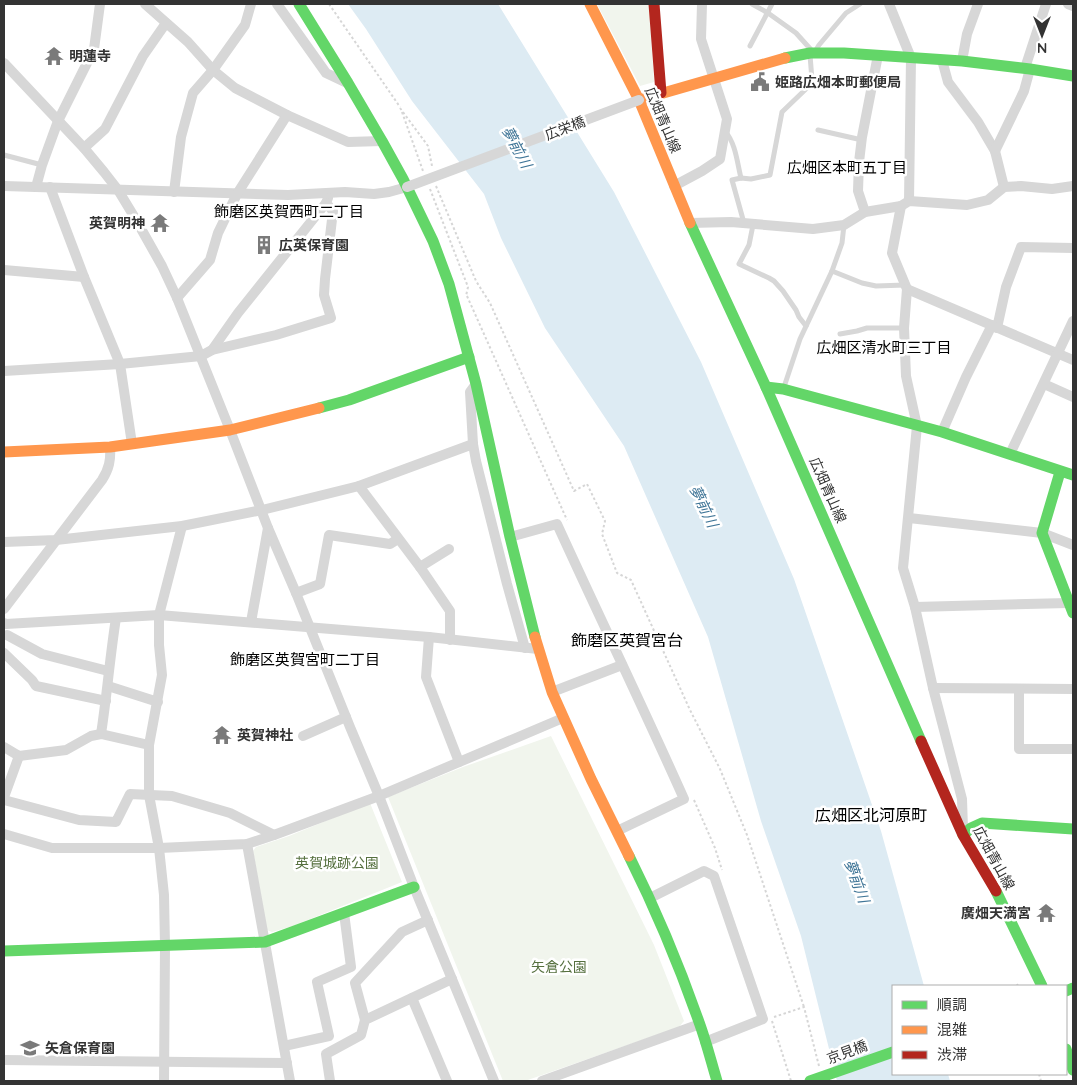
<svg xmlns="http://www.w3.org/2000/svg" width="1077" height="1085" font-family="Quicksand,'Noto Sans JP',sans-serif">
<rect width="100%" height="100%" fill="#fff"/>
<!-- green -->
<g fill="#f1f5ed">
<polygon points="597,4 649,4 654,82 640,86"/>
<polygon points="551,736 654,945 684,1021 679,1027 525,1081 503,1081 388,797 463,767"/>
<polygon points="370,803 402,882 293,926 272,932 267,930 253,851 256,847 289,836"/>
</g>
<!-- water -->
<polygon fill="#ddebf3" points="348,4 498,4 614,192 701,362 794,579 881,831 924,986 893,986 893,1074 948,1074 950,1081 837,1081 801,936 761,821 708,637 624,446 545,328 501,238 484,194 412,101 366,29"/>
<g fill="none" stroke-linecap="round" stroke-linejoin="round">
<!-- path -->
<g stroke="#d6d6d6" stroke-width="2" stroke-dasharray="2.5 2.5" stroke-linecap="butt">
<polyline points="329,4 400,107"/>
<polyline points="400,108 428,146 432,166"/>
<polyline points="402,112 423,171"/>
<polyline points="436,186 476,281 490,303 574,491 587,484 605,521 602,534 617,573 631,580 690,710 720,769 747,835 804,1007"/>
<polyline points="430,189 468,287 466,296"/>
<polyline points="467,296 567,520"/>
<polyline points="694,800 715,848 722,870"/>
<polyline points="1017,984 1018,986"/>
<polyline points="774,1017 804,1007 819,1066"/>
<polyline points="772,1021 791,1081"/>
<polyline points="1039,1074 1041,1081"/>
</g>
<!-- lane -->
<g stroke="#d7d7d7" stroke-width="5">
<polyline points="752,4 768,13 796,33 814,53 819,45 846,13 860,4"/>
<polyline points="750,46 772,4"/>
<polyline points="818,130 862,140"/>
<path d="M725 131C736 144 737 162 741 178"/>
<polyline points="4,155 42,165"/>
<polyline points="817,166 859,162"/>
<polyline points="744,223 732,180 741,178 751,179 770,175 782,112 808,87 812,80 810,55"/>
<polyline points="753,225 749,245 739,264 769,278 774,281 783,291 796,310 799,317 806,326"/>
<polyline points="832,271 862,283 876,286 905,285"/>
<polyline points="840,334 857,331 867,328 904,328"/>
<polyline points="784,387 800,339 832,271 842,243 844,225"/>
</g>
<!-- street -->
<g stroke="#d7d7d7" stroke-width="10">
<polyline points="145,4 188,42 213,70 235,88 287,115 348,142 382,141"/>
<polyline points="277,4 326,73 347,83"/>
<polyline points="889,4 911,58 909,201"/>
<polyline points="1068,4 1073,6"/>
<polyline points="942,60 948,82 978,122 995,151 1004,187"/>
<polyline points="962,61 967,34 978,4"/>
<polyline points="4,63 84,148 104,172 118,190 135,218 162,266 177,298 230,430 268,528 296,593 350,727 379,796 414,887 494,1081"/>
<polyline points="1025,68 1046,4"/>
<polyline points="84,148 105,129 143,56 166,23"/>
<polyline points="995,151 1024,91 1030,69"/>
<polyline points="4,186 288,195 345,192 374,194 389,192 407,187"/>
<polyline points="674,186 702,171 720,159 727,119 701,39 702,4"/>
<polyline points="36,187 42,165 58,121 94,49 100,4"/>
<polyline points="50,187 84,277 120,364 132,444"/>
<polyline points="174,192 181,137 193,93 213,70 245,25 251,4"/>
<polyline points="901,206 892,253 907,289 904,328 906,376 917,426 903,568 915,607 933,688 962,799 963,829"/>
<polyline points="865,212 858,191 859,162 862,137 878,55"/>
<polyline points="690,223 731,222 813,229 844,225 865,212 901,206 909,201 967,205 988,200 1004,187 1021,186 1052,189 1073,186"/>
<polyline points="4,270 84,277"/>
<polyline points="907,289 1073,360"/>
<polyline points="177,298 210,260 218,233 237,194 287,115"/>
<polyline points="997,328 1006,287 1021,247 1073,248"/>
<polyline points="212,350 238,313 326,203 328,198"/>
<polyline points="4,371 120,364 201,356 212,350 276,335 331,318 324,295 325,279 333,211 326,203"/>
<polyline points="476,384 470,392 473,444 476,461 507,584 525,648"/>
<polyline points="1044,384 1073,397"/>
<polyline points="942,432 966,377 992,325"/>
<polyline points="1010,454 1073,321"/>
<polyline points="359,486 420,567 450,611 450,640"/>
<polyline points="909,518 1042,533 1073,545"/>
<path d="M510 537 557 524C599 616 643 707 684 799L617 831"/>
<polyline points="4,542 56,540 182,526 262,510 359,486 473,444"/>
<polyline points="420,567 449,549"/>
<polyline points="296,593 320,584 329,535 390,544 398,539"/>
<polyline points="915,607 1068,603"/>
<path d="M4 609 102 480C109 469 111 460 110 447"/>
<polyline points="251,622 268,528"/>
<polyline points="4,623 6,624 159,615 429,637 538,649"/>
<polyline points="7,635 42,654 108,671"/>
<polyline points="429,637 426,677 459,762"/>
<polyline points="4,653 32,680 36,686 106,701"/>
<polyline points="108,686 158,702"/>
<polyline points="933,688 1073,689"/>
<polyline points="1019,689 1019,749 1073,749"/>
<polyline points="552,692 622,665"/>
<path d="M101 734C107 695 110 656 116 618"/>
<polyline points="303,736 346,717"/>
<polyline points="4,747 19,756 66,750 91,736 101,734 149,745"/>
<polyline points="4,797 19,756"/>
<polyline points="4,800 79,820 116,822 130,794 172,796 230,813 274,835"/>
<polyline points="4,834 52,848 159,848 247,844 274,835 379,796 563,718"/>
<polyline points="247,844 290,1081"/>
<polyline points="650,898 704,871 714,876 763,1019 705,1042"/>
<polyline points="412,998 447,1081"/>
<polyline points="365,1020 355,983 402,932 428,920"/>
<polyline points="284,1046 329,1036 317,982 351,967 344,913"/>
<polyline points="4,1060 287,1063"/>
<polyline points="164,1081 165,946 164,895 159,848 149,795 149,745 162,675 159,645 159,615 182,526"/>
<polyline points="330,1081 326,1054 361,1035 365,1020 452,979"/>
<polyline points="542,1081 700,1024"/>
</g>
<!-- fast -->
<g stroke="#63d668" stroke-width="11">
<polyline points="299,4 348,83 382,141 403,179 433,241 449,284 476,384 510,537 535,637"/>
<polyline points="785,58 810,53 844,53 962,61 1030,69 1073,76"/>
<polyline points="690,223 766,387 921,741"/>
<polyline points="766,387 783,389 942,432 1073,475"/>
<polyline points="319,408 349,400 469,357"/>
<polyline points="1060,472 1042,533 1073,613"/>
<polyline points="963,835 971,828 982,823 1073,829"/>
<path d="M629 856C656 910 679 965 699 1022 706 1041 711 1061 717 1081"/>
<polyline points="996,891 1042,986"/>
<polyline points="4,951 265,942 414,887"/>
<polyline points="1066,991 1073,988"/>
<polyline points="1066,1049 1073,1070"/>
</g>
<!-- slow -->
<g stroke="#ff974d" stroke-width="11">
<polyline points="590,4 639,100 690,223"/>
<polyline points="639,100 785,58"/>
<polyline points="4,452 110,447 230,430 319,408"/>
<polyline points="535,637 552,692 591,779 629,856"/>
</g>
<!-- jam -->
<g stroke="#b3261e" stroke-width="11">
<polyline points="654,4 661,93"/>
<polyline points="921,741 963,835 996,891"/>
</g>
<!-- street-bridge -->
<polyline stroke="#d7d7d7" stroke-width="10" points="407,187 639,100"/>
<!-- fast-bridge -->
<polyline stroke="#63d668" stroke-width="11" points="810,1081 893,1052"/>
</g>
<!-- icons -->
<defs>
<g id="temple-bare" transform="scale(1.5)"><path d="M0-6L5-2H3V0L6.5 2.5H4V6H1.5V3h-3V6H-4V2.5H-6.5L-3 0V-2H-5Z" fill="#7a7a7a" stroke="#fff" stroke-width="2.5" paint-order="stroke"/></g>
<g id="civic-bare" transform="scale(1.5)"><path d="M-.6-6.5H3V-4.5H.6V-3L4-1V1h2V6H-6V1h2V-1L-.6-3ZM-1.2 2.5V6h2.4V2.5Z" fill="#7a7a7a" stroke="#fff" stroke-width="2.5" paint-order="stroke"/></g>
<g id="building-bare" transform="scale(1.5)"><path d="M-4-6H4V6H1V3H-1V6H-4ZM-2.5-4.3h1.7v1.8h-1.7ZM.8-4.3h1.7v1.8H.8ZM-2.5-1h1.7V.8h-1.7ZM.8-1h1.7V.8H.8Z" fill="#7a7a7a" stroke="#fff" stroke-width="2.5" paint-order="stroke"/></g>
<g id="school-bare" transform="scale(1.5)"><path d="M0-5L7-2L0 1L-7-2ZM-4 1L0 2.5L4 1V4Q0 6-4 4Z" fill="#7a7a7a" stroke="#fff" stroke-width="2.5" paint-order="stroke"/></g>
</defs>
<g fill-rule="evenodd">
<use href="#temple-bare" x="54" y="56"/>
<use href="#civic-bare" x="760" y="82"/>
<use href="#temple-bare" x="160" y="223"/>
<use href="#building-bare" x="264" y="245"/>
<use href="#temple-bare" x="222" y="735"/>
<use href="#temple-bare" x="1046" y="913"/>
<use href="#school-bare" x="30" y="1048"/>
</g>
<g text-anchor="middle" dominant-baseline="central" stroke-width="5" stroke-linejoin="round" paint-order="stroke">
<!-- poi labels -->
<g font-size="14" font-weight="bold" fill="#333" stroke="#fff" text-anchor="start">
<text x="69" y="56">明蓮寺</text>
<text x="775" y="82">姫路広畑本町郵便局</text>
<text x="145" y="223" text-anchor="end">英賀明神</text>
<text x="279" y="245">広英保育園</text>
<text x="237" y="735">英賀神社</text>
<text x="1031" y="913" text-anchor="end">廣畑天満宮</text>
<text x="45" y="1048">矢倉保育園</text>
</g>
<!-- street labels -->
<g font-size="14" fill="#333" stroke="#fff">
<text transform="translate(663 120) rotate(67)">広畑青山線</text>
<text transform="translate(565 128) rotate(-21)">広栄橋</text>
<text transform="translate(828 490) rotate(66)">広畑青山線</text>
<text transform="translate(994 858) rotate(61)">広畑青山線</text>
<text transform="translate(847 1052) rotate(-20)">京見橋</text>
</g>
<!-- park labels -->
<g font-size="14" fill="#56703f" stroke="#fff">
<text x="337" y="863">英賀城跡公園</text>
<text x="559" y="967">矢倉公園</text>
</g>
<!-- water labels -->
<g font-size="15" font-style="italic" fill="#3f7597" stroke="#fff">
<text transform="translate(517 147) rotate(62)">夢前川</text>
<text transform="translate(704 506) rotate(64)">夢前川</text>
<text transform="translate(857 881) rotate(70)">夢前川</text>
</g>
<!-- neighbourhood labels -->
<g font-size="15" fill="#000" stroke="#fff">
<text x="847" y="167">広畑区本町五丁目</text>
<text x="289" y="211">飾磨区英賀西町二丁目</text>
<text x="884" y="347">広畑区清水町三丁目</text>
<text x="305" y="659">飾磨区英賀宮町二丁目</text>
</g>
<!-- quarter labels -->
<g font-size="16" fill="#000" stroke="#fff">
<text x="627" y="640">飾磨区英賀宮台</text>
<text x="871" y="815">広畑区北河原町</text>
</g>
</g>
<!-- border -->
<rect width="1077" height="1085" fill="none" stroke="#333333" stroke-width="10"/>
<!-- legend -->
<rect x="892" y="985" width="175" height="90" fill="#ffffff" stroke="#adadad"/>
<rect x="902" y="1001" width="25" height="8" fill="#63d668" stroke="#adadad"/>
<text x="937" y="1010" font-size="15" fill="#333333">順調</text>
<rect x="902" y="1026" width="25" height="8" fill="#ff974d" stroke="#adadad"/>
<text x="937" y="1035" font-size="15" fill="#333333">混雑</text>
<rect x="902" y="1051" width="25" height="8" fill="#b3261e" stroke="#adadad"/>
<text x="937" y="1060" font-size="15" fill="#333333">渋滞</text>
<!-- north arrow -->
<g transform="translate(1042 35) rotate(180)" stroke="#ffffff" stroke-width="4" paint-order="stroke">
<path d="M0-4L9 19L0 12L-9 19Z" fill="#333333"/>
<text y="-8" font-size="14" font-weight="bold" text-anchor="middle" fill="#333333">N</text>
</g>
</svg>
